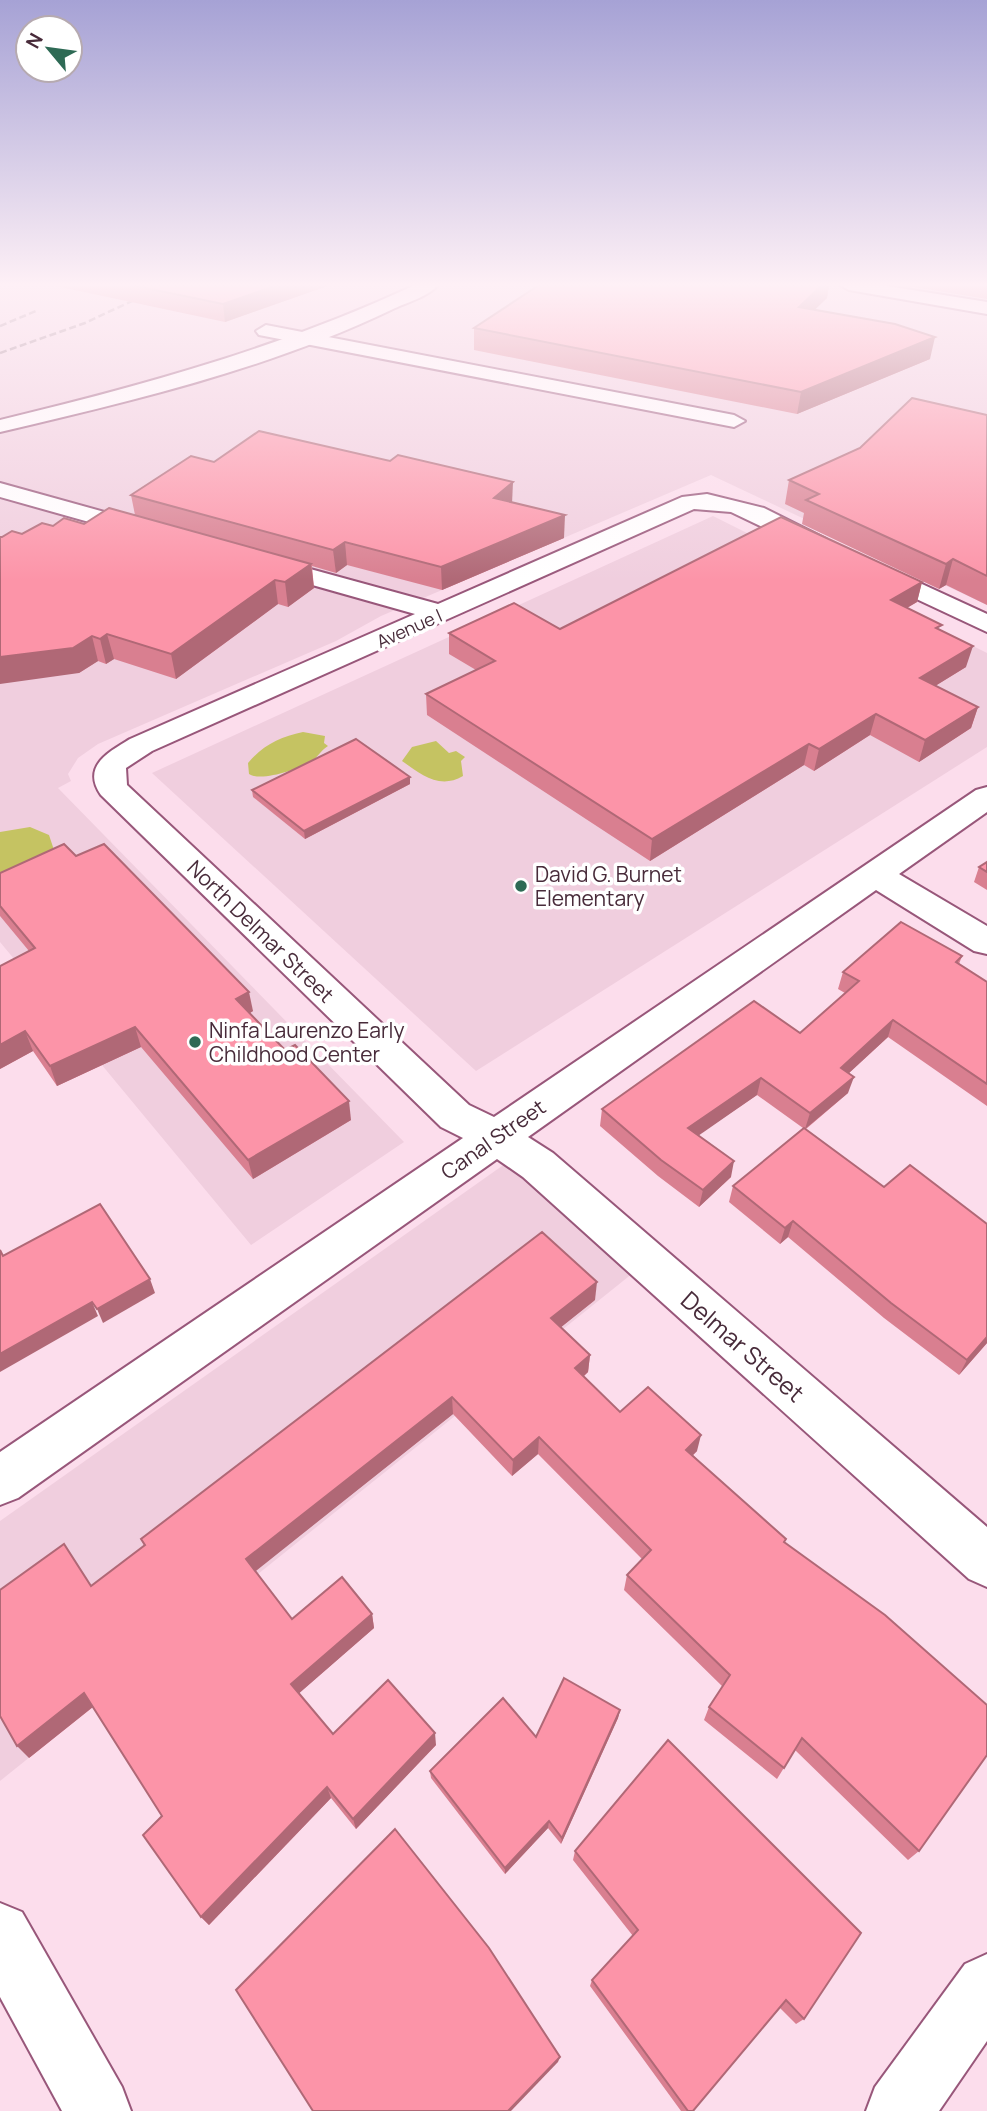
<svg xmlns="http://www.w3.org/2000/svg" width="987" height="2111" font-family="Manrope,sans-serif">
<rect width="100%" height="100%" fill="#fcddec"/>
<!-- built -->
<g fill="#f0cede">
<polygon points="7,285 987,285 987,605 711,475 381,616 336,641 98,744 78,758 68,774 71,781 58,788 404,1142 251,1245 0,942 0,288"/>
<polygon points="713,516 987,653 987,747 476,1071 152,773"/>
<polygon points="509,1161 633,1273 0,1781 0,1521"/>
</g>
<!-- green -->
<g fill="#c5c362">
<path d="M303 732 325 736 324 743 328 746C321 750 318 757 312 761 300 769 261 782 249 774L248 763C263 745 280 737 303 732Z"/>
<path d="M436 741 449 753 456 751 465 757 461 761 463 776C439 790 421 774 402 761L412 747Z"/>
<polygon points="30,827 49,835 54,850 0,877 0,832"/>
</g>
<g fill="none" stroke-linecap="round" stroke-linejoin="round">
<!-- minor casing -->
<g stroke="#98577a" stroke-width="4">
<g id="minor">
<polygon points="840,285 881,285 987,302 987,314 849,290"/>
<polygon points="266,325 734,415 745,421 734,427 259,335 256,331"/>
<polygon points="0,483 155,526 158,531 155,536 146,538 0,497"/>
<path d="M707 494 764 508 826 539 829 544 826 549H808L731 512 694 509 152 751 126 768 127 785 469 1105 494 1117 976 790 987 787V812L899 874 987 926V954L974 951 876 890 528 1137 553 1153 987 1527V1587L969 1579 523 1177 497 1159 18 1498 0 1505V1452L463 1138 441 1127 101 795C81 766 109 752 130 739L415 614 252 568 248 563 252 558H270L438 604 682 497Z"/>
<polygon points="872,561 987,614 987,632 863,574 859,569 863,564"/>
<polygon points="0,1903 22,1912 122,2087 131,2111 62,2111 0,1997"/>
<polygon points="987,1954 987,2041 939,2111 866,2111 875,2087 965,1964"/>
</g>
</g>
<!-- major casing -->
<g stroke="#98577a" stroke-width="4">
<path id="major" d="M415 285H438C428 297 405 303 391 310 268 369 132 401 0 432V420C142 386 282 347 415 285Z"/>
</g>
<!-- minor -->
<use href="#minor" fill="#fff" fill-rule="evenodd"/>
<!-- major -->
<use href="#major" fill="#fff" fill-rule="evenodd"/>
<!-- rail -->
<g stroke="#8e707f" stroke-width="2.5" stroke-dasharray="7 3.5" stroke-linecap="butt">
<polyline points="0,326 36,311"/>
<polyline points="0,353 85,323 166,285"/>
</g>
</g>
<!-- wall -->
<g fill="#d97f90">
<polygon points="51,285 330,285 225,322"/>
<polygon points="539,285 829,285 827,298 815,309 930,359 797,414 474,350 474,328"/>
<polygon points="901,285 987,285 987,299"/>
<polygon points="987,415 987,605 946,585 939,589 802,524 804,513 785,504 789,480"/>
<polygon points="214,462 512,502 564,538 442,590 347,565 336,573 312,566 314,588 288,607 278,604 176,679 114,659 106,664 98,661 79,673 2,537 22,534 53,526 84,524 135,515 131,495"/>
<polygon points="922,582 917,602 907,608 940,630 966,667 935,686 978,707 971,728 919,762 870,735 814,771 804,765 650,861 427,715 426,694 476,670 449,654 449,633 560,629"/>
<polygon points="410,784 305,839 253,797 252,790"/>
<polygon points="76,856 253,1011 250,1013 351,1120 253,1179 141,1047 57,1086 33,1051 0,1069 29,951 0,916 0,873"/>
<polygon points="987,862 987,890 974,882 979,867"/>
<polygon points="962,956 959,964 987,982 987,1106 888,1037 849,1073 848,1093 806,1129 884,1187 987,1224 987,1343 959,1375 884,1318 788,1237 780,1244 729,1202 733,1186 803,1128 757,1095 698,1135 731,1177 699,1207 658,1176 600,1126 602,1109 800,1033 845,993 838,989 843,972"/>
<polygon points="595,1300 561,1327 590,1355 588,1372 584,1376 620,1412 697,1451 693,1455 785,1543 919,1851 908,1860 795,1750 777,1779 704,1720 709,1707 723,1687 624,1590 627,1575 642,1559 538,1454 512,1476 453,1414 255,1571 292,1619 372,1614 374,1628 299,1693 333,1734 436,1745 356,1829 331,1798 209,1925 201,1917 162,1816 93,1707 29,1758 91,1586 144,1546 141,1539"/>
<polygon points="620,1710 618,1718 561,1844 548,1828 505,1874 431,1778 430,1771"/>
<polygon points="668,1740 804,2019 796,2024 780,2008 693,2111 681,2111 590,1986 592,1980 633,1936 573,1860 575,1851"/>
</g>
<!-- shaded-wall -->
<g fill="#b06876">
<polygon points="278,285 330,285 225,322 223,304"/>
<polygon points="822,285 829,285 827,298 796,328 799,307"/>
<polygon points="935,337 930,359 797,414 801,392"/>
<polygon points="513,482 512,504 494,498"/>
<polygon points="565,515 564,538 442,590 441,567"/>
<polygon points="345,542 347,565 336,573 333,550"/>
<polygon points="953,559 946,585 939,589 946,564"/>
<polygon points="311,564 314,588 288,607 285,582"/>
<polygon points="275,580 278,604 176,679 171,654"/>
<polygon points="922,582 917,602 886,620 891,600"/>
<polygon points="107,634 114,659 106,664 100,639"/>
<polygon points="92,636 98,661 79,673 0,684 0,657"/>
<polygon points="973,646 966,667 914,699 920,678"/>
<polygon points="978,707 971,728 919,762 925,740"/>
<polygon points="876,714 870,735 814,771 819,749"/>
<polygon points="809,744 804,765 650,861 652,839"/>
<polygon points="410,777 410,784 305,839 304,831"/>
<polygon points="249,992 253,1011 240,1019 236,999"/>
<polygon points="893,1020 888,1037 836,1085 841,1068"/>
<polygon points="135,1027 141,1047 57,1086 50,1066"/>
<polygon points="25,1031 33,1051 0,1069 0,1045"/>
<polygon points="854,1077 848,1093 805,1129 810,1113"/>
<polygon points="761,1078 757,1095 685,1145 688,1128"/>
<polygon points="349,1101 351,1120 253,1179 248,1160"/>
<polygon points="734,1161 731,1177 699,1207 703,1190"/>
<polygon points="793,1221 788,1237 780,1244 785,1228"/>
<polygon points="150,1279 155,1293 103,1323 97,1309"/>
<polygon points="597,1282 595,1300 550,1336 551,1318"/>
<polygon points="92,1302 98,1316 0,1372 0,1354"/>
<polygon points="987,1337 987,1343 959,1375 967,1360"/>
<polygon points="590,1355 588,1372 574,1385 575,1368"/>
<polygon points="452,1397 453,1414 252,1574 246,1559"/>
<polygon points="701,1435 697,1451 682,1466 686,1450"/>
<polygon points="539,1437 538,1454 512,1476 513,1460"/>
<polygon points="372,1614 374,1628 296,1696 291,1684"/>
<polygon points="84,1693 94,1706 29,1758 17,1746"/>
<polygon points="620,1710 618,1718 561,1844 562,1838"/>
<polygon points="435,1733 436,1745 356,1829 353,1819"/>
<polygon points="327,1787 331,1798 209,1925 201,1917"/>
<polygon points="549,1821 548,1828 505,1874 505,1868"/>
<polygon points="560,2057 558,2062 511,2111 508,2111"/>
</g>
<!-- building -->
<g fill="#fc94a8" stroke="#b06876" stroke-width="2">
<polygon points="131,285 278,285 223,304"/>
<polygon points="539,285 822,285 799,307 895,324 935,337 801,392 474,328"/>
<polygon points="912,398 987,415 987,576 953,559 946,564 806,500 819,494 789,480 860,448"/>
<polygon points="259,431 390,461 398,455 513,482 494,498 565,515 441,567 345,542 333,550 131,495 191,456 214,462"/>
<polygon points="109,508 311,564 285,582 275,580 171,654 107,634 100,639 92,636 73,648 0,657 0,537 2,537 12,531 22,534 42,523 53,526 64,518 84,524"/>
<polygon points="781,517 922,582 891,600 942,625 936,628 973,646 920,678 978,707 925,740 876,714 819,749 809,744 652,839 426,694 495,661 449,633 514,603 560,629"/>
<polygon points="356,739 410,777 304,831 252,790"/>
<polygon points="64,844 76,856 104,844 249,992 236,999 285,1050 295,1045 349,1101 248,1160 135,1027 50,1066 25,1031 0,1045 0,966 35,948 0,906 0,873"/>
<polygon points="987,862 987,872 979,867"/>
<polygon points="901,922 962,956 956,962 987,982 987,1084 893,1020 841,1068 854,1077 810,1113 761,1078 688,1128 734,1161 703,1190 661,1160 602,1109 754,1001 800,1033 859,981 843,972"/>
<polygon points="804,1128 884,1187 910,1165 987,1224 987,1337 967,1360 891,1303 793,1221 785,1228 733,1186"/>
<polygon points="100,1204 150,1279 97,1309 92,1302 0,1354 0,1250 3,1256"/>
<polygon points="542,1232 597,1282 551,1318 590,1355 575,1368 620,1412 648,1387 701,1435 686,1450 786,1539 784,1542 885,1615 987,1705 987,1755 919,1851 802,1738 784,1768 709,1707 730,1675 627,1575 651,1550 539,1437 513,1460 452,1397 246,1559 292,1619 342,1577 372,1614 291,1684 333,1734 388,1680 435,1733 353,1819 327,1787 201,1917 143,1835 162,1816 84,1693 17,1746 0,1716 0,1590 64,1544 91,1586 145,1545 141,1539"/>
<polygon points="564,1678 620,1710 562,1838 549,1821 505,1868 430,1771 503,1698 536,1737"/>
<polygon points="668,1740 861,1933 804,2019 786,2000 693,2111 688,2111 592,1980 638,1930 575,1851"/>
<polygon points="395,1829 489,1948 560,2057 508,2111 313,2111 236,1990"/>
</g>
<!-- sky -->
<linearGradient id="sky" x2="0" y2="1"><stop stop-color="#a6a2d5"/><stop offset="0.49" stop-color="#fef0f6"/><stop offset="1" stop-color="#fef0f6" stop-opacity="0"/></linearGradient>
<rect width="987" height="581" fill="url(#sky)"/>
<!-- markers -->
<g fill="#2e6a55" stroke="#fff" stroke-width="2.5">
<circle cx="521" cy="886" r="7"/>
<circle cx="195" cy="1042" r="7"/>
</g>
<g text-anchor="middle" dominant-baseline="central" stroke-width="7" stroke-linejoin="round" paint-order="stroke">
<!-- far-street labels -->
<g font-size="18" fill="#482b3a" stroke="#fff">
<text transform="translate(409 628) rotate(-24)">Avenue I</text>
</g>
<!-- poi labels -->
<g font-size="21" fill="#482b3a" stroke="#fff" text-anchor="start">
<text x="535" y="874">David G. Burnet<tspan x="535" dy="24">Elementary</tspan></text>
<text x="209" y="1030">Ninfa Laurenzo Early<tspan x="209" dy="24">Childhood Center</tspan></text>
</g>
<!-- street labels -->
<g font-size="21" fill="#482b3a" stroke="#fff">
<text transform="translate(261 931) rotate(44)">North Delmar Street</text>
<text transform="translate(493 1139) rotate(-35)">Canal Street</text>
</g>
<!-- near-street labels -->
<g font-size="24" fill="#482b3a" stroke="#fff">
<text transform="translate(743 1346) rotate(41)">Delmar Street</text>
</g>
</g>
<!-- north arrow -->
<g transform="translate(49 49) rotate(299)"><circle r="33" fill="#ffffff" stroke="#b6aab0" stroke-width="2"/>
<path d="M0-5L12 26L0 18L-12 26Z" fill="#2e6a55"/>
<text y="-10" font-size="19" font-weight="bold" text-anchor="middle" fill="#482b3a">N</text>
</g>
</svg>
